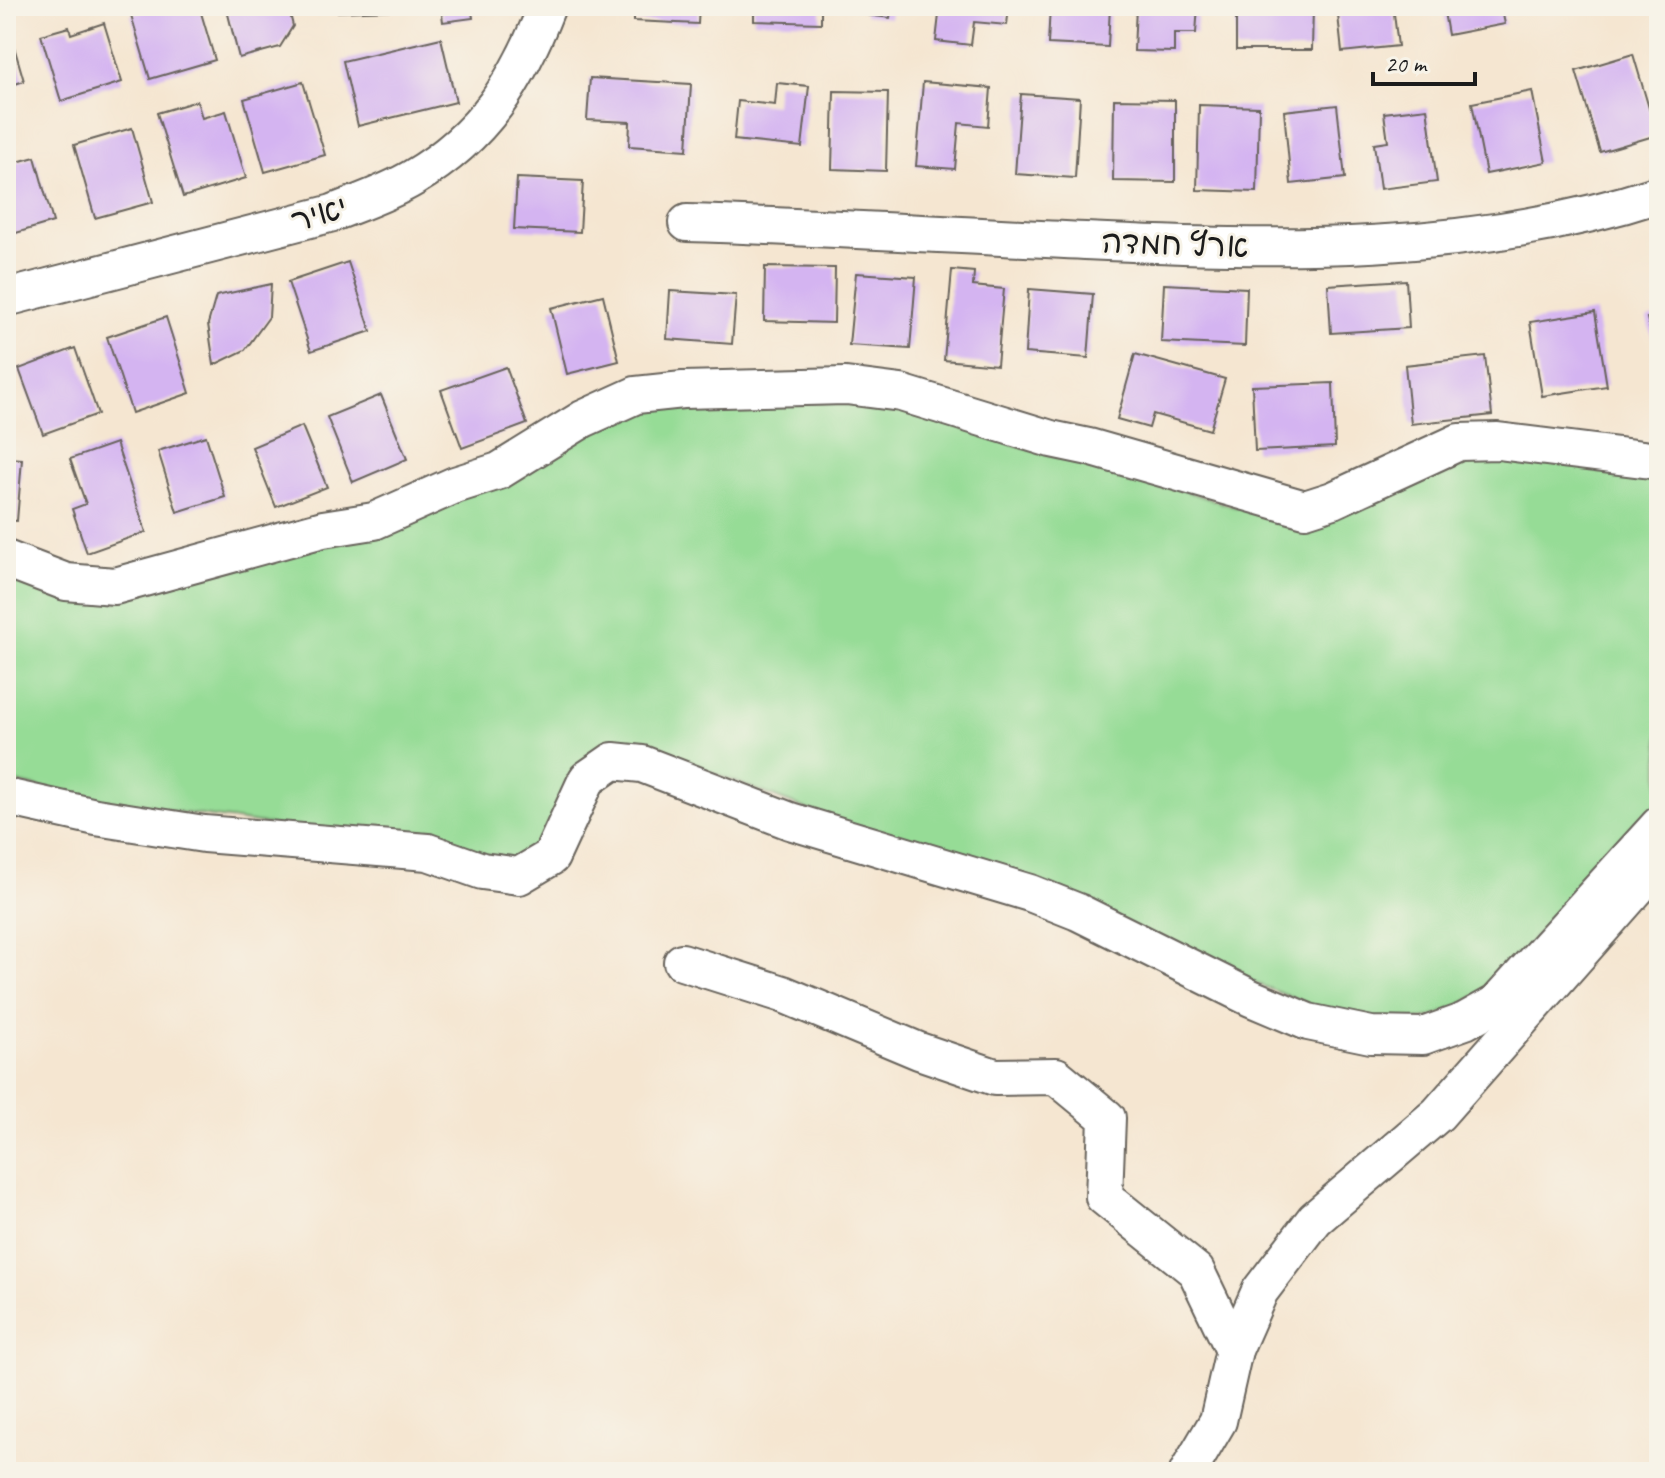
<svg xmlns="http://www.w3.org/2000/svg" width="1665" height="1478" font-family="Caveat,'Playpen Sans Hebrew',sans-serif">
<rect width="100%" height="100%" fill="#f7f3e8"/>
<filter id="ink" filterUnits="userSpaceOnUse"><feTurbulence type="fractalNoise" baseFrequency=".0125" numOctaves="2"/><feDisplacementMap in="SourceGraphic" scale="16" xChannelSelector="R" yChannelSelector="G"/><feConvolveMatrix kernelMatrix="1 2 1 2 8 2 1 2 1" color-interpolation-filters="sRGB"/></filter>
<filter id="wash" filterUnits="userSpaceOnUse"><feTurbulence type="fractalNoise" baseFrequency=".006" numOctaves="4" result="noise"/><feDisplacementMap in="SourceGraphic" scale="32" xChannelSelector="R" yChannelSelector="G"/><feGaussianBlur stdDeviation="1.8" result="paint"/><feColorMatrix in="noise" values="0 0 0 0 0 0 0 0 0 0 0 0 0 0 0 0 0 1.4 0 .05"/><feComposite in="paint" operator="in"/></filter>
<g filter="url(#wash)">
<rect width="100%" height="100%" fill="#f5e6d1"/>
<!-- green -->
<path fill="#96dc96" stroke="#597c59" stroke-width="2" d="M845 402 898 409 1046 454 1185 491 1235 507 1462 458 1497 456 1659 477V801L1487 990C1466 1001 1442 1017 1418 1020 1383 1023 1348 1014 1314 1006L646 747 538 846 516 859 99 801 6 780V575L116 602 590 433 640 410 683 406Z"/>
<g id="blocks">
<!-- building -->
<g fill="#d4b4f1">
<polygon points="161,6 199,6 215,60 150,79 131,15"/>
<polygon points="226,6 288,6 293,26 280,47 239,58"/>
<polygon points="333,6 393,6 393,10 333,12"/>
<polygon points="441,6 471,6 473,18 443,22"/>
<polygon points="634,6 699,6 698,24 634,21"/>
<polygon points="754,6 821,6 821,23 754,21"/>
<polygon points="866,6 892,6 890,18 865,15"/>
<polygon points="940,6 1009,6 1007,25 974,22 971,45 936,41"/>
<polygon points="1050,6 1110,6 1108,47 1048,44"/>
<polygon points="1136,6 1198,6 1196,33 1174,33 1174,52 1134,51"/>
<polygon points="1236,6 1313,6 1312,50 1236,50"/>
<polygon points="1337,6 1393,6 1398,46 1342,52"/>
<polygon points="1443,6 1501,6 1505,24 1448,35"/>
<polygon points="104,23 122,82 61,101 41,35 69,27 71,34"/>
<polygon points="10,33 24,81 6,87 6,35"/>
<polygon points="441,38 456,102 358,126 343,61"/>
<polygon points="1633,54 1657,135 1600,152 1576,71"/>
<polygon points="590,78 691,84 687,150 629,146 630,122 587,120"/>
<polygon points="303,82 325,155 265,172 244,99"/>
<polygon points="923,82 991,88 988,126 959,123 955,169 916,166"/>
<polygon points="777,83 809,86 802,147 734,140 738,101 775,105"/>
<polygon points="834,91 888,92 886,171 832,169"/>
<polygon points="1532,91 1546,162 1486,174 1472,103"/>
<polygon points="1021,94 1080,98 1075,178 1015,174"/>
<polygon points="1114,99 1175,100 1175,182 1113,181"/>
<polygon points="197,101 202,118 226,111 246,178 183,197 157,113"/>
<polygon points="1199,105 1259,107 1257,192 1197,190"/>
<polygon points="1337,105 1345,178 1291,184 1284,111"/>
<polygon points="1427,108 1437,182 1380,189 1374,144 1388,142 1384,113"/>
<polygon points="132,128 153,202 95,218 74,145"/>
<polygon points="35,157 53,222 6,236 6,165"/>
<polygon points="517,178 583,181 580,232 514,229"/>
<polygon points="348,262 371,331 311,351 288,282"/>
<polygon points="765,267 835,268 834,323 764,321"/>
<polygon points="952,270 974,272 973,286 1004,289 997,365 944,360"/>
<polygon points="856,273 916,277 910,349 849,345"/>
<polygon points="1406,280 1409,328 1331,333 1328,285"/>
<polygon points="271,284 269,317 245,350 214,365 208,324 216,296"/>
<polygon points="1164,284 1247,288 1245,346 1161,342"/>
<polygon points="1029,289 1093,294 1088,358 1025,353"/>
<polygon points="670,291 736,295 732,344 667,339"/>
<polygon points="603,295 619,361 567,374 551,308"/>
<polygon points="1595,312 1607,386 1542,396 1530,322"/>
<polygon points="1659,315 1659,361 1658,361 1647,318"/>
<polygon points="166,317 190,393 132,413 107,337"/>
<polygon points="75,348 98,414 43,434 19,369"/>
<polygon points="1135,354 1225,379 1210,430 1153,414 1149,428 1117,419"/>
<polygon points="1485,356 1492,415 1411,424 1405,365"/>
<polygon points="506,367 527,424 462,448 441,390"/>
<polygon points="1333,383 1335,447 1255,451 1252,386"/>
<polygon points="381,395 407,459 353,482 327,417"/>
<polygon points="302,426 327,487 276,507 252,447"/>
<polygon points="206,436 225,497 177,512 158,451"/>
<polygon points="116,443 146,532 87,553 72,509 86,504 70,459"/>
<polygon points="6,458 22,459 17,521 6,520"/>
</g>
</g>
</g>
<g filter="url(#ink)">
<use href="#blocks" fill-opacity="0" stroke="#68635b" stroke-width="2"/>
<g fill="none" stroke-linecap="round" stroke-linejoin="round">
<!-- minor casing -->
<g stroke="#68635b" stroke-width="40">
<g id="minor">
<path d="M687 223C819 227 952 235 1085 241 1278 250 1473 255 1659 194"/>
<path d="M6 298 333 213C360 202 388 193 413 178 484 136 518 81 547 6"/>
<polyline points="6,559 66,582 115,586 323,529 374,521 455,485 499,471 583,419 636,395 683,390 846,386 901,393 1051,439 1089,447 1305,509 1333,500 1459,442 1498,441 1659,461"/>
<polyline points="6,797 96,817 204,834 428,852 482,871 519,876 551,857 587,779 613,761 642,764 790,821 1030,893 1078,912 1251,998 1308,1022 1371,1035 1423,1036 1465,1021 1497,1003 1659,825"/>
<polyline points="682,962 783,994 919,1051 995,1077 1056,1076 1107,1118 1104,1197 1196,1271 1234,1350"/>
<polyline points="1188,1472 1218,1421 1234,1350 1260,1291 1315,1219 1438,1114 1659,863"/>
</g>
</g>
<!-- minor -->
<use href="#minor" stroke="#fff" stroke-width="36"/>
</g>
</g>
<g text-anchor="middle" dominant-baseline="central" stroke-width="6" stroke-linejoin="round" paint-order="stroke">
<!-- street labels -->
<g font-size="32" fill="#1c1c1c" stroke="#f7f3e8">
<text transform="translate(319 214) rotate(-17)">יאיר</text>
<text transform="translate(1175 244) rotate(2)">ארץ חמדה</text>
</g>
</g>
<!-- margin -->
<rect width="1665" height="1478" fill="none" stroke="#f7f3e8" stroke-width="32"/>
<!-- scale -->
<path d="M1373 72v12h102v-12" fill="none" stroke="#1c1c1c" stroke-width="4"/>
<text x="1385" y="72" font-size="24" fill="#1c1c1c" stroke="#f7f3e8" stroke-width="6" paint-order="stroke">20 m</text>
</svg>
